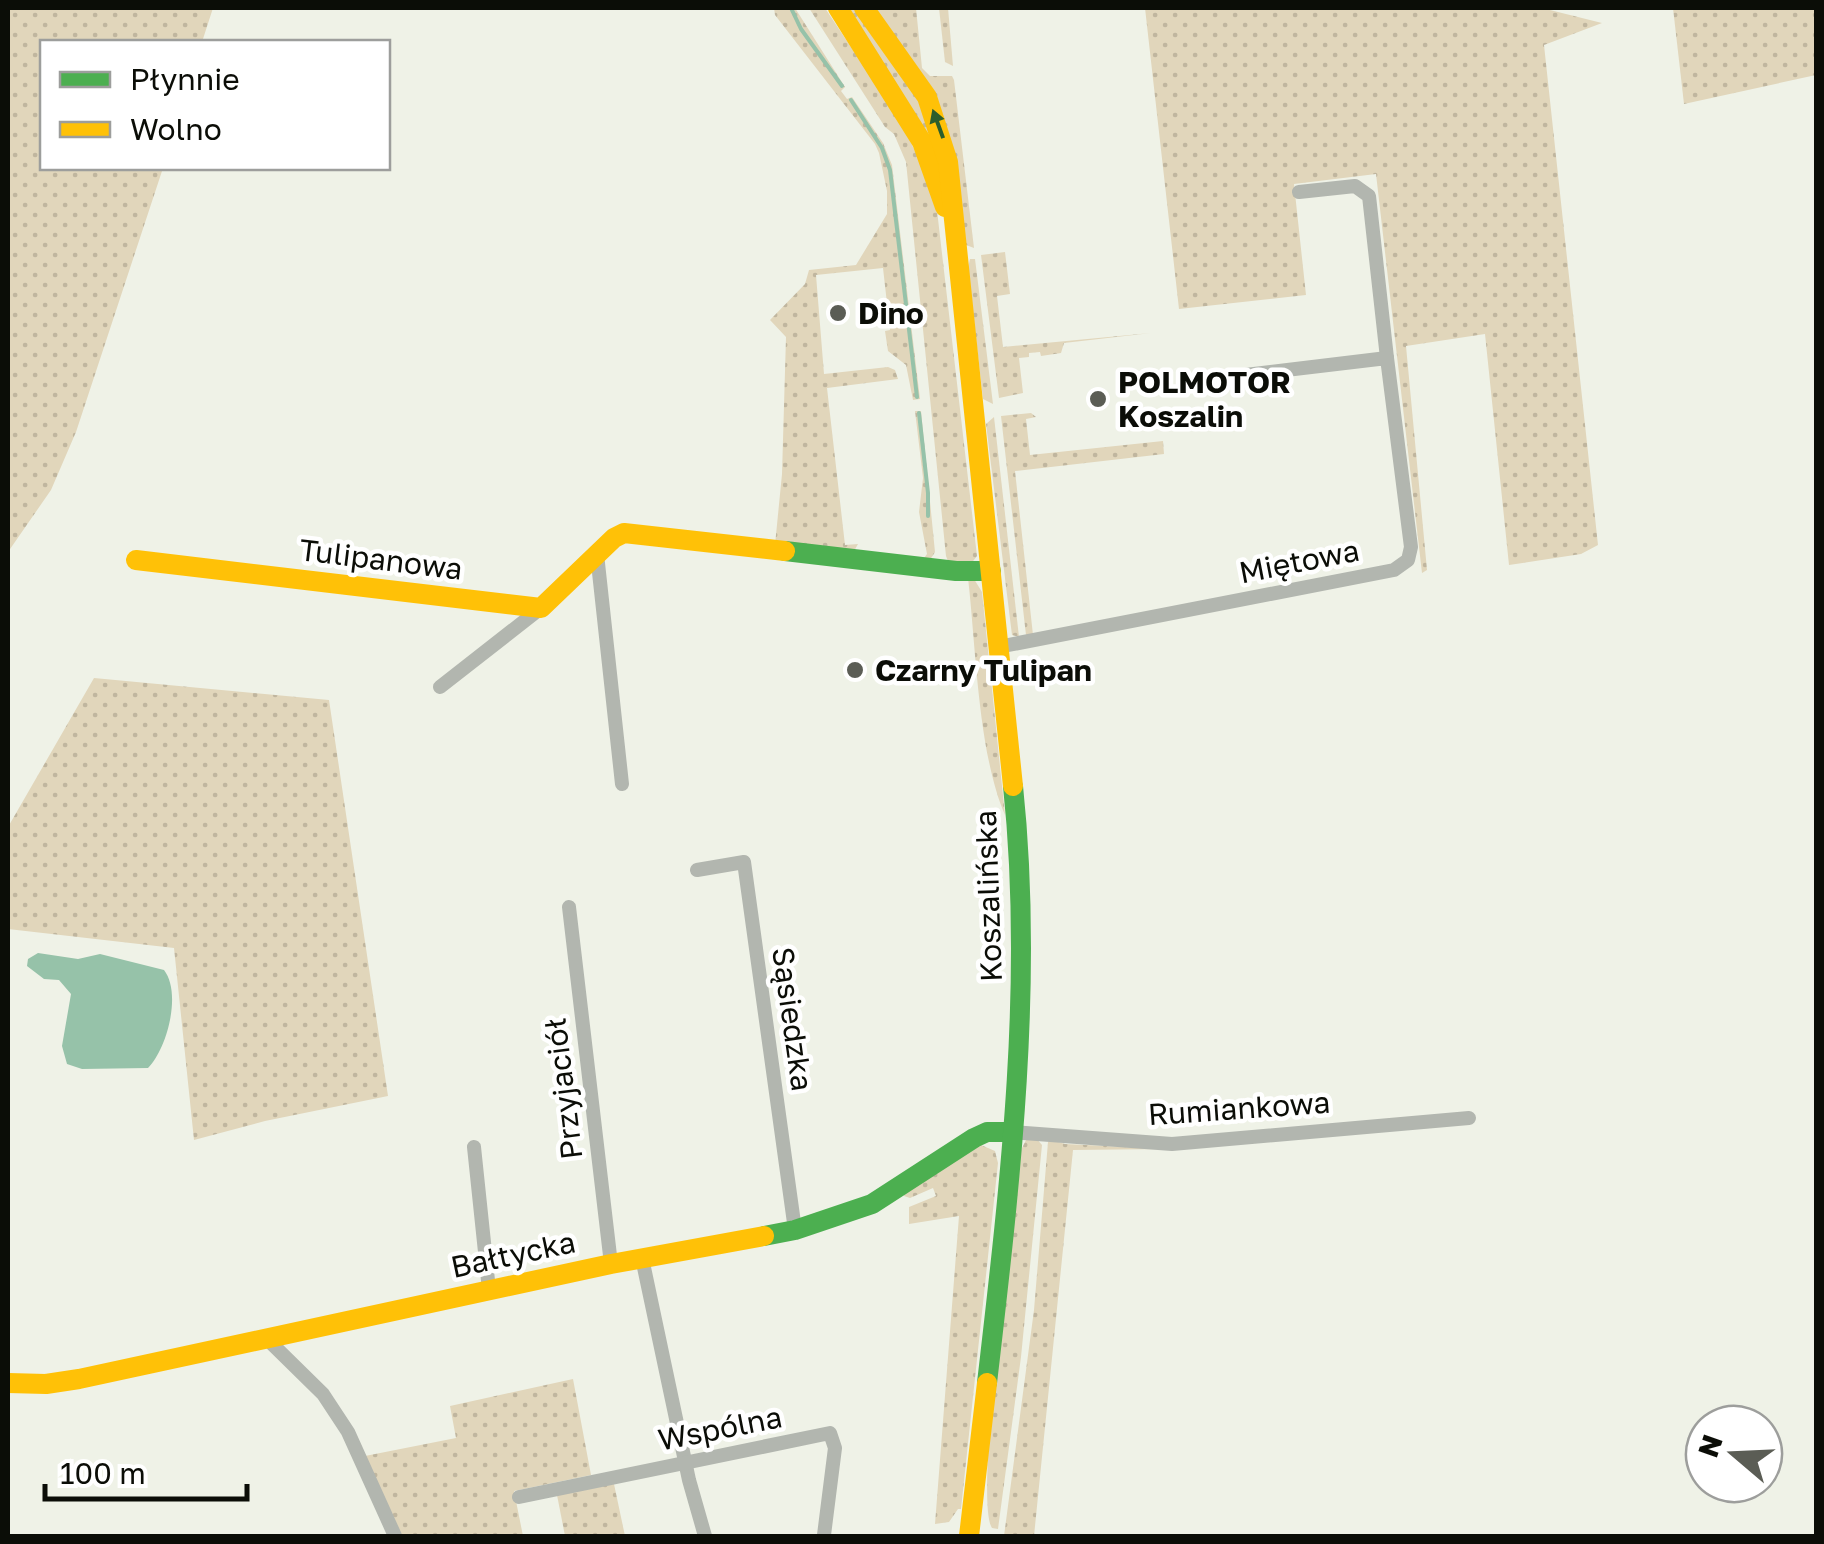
<svg xmlns="http://www.w3.org/2000/svg" width="1824" height="1544" font-family="'Golos Text',sans-serif">
<defs>
<pattern id="grass-dots" width="8" height="8" patternUnits="userSpaceOnUse" patternTransform="scale(2.5)"><rect width="8" height="8" fill="#e1d6bb"/><path d="M2 2h.1M6 6h.1" fill="none" stroke="#c0b69f" stroke-width="1.8" stroke-linecap="round"/></pattern>
</defs>
<rect width="100%" height="100%" fill="#eff2e7"/>
<!-- grass -->
<g fill="url(#grass-dots)">
<polygon points="8,8 213,8 202,42 42,42 42,168 163,168 76,432 51,490 8,552"/>
<polygon points="774,8 795,8 845,87 841,91 847,99 852,97 883,143 892,165 920,399 913,400 906,365 888,351 885,331 890,330 883,268 816,275 824,374 888,367 895,370 898,379 827,388 845,545 858,544 853,553 775,545 782,474 786,337 770,320 805,284 809,270 856,265 887,214 887,191 879,153 875,144 775,15"/>
<polygon points="809,8 825,8 902,124 935,193 977,556 970,565 948,561 946,556 906,162 894,134 885,127"/>
<polygon points="848,8 855,8 919,92 946,171"/>
<polygon points="874,8 916,8 922,68 930,76 952,76 954,80 974,248 966,245 959,181"/>
<polygon points="939,8 948,8 953,66 945,62"/>
<polygon points="1145,8 1542,8 1602,23 1544,45 1598,545 1581,554 1509,565 1485,334 1406,346 1427,570 1422,573 1376,174 1294,184 1306,295 1179,309"/>
<polygon points="1673,8 1816,8 1816,75 1684,104"/>
<polygon points="1005,252 1010,294 997,296 1003,347 1151,333 1064,343 1061,353 1041,356 1040,352 1029,353 1029,357 1019,358 1023,393 999,398 981,255"/>
<polygon points="970,259 975,259 993,404 983,399 968,268"/>
<polygon points="915,411 921,411 935,552 930,560 922,561 927,554 919,512 923,478"/>
<polygon points="1031,413 1036,417 1026,419 1030,455 1163,441 1164,454 1015,471 1033,635 1026,635 1001,416"/>
<polygon points="994,417 1019,637 1012,635 986,424"/>
<path d="M968 578 974 579 982 592 1005 815C978 753 976 647 968 578Z"/>
<polygon points="94,678 329,700 388,1096 265,1121 194,1140 174,948 8,929 8,827"/>
<path d="M1036 1138 1042 1145 1021 1357 998 1529 992 1528C973 1499 1015 1206 1021 1150L1026 1140Z"/>
<polygon points="1052,1140 1065,1144 1166,1149 1073,1150 1034,1536 1004,1536 1034,1310 1048,1142"/>
<polygon points="981,1145 995,1151 998,1163 961,1509 958,1509 949,1522 935,1524 959,1216 909,1224 909,1207 936,1196 933,1188 910,1198 904,1196 905,1191"/>
<polygon points="573,1379 591,1475 514,1491 523,1536 400,1536 365,1456 456,1438 450,1406"/>
<polygon points="614,1484 625,1536 565,1536 557,1495"/>
</g>
<!-- water -->
<path fill="#96c2a9" d="M38 953 78 959 100 954 164 970C182 993 167 1049 148 1068L82 1069 67 1064 62 1046 71 994 59 980 44 979 27 966 28 959Z"/>
<g fill="none" stroke-linecap="round" stroke-linejoin="round">
<!-- stream -->
<g stroke="#96c2a9" stroke-width="4">
<polyline points="791,8 801,29 842,86"/>
<polyline points="851,100 882,148 890,170 917,397"/>
<polyline points="919,413 928,493 928,516"/>
</g>
<!-- street -->
<g stroke="#b2b6af" stroke-width="14">
<polyline points="1299,192 1355,186 1369,196 1387,358"/>
<polyline points="597,554 622,784"/>
<polyline points="998,647 1394,570 1408,560 1411,547 1387,358 1237,376"/>
<polyline points="440,687 541,608"/>
<polyline points="697,870 744,862 795,1230"/>
<polyline points="569,907 611,1264"/>
<polyline points="1011,1132 1172,1144 1469,1118"/>
<polyline points="474,1147 489,1290"/>
<polyline points="642,1258 689,1480 705,1536"/>
<polyline points="266,1338 323,1394 348,1432 395,1536"/>
<polyline points="519,1497 830,1433 835,1448 824,1535"/>
</g>
<!-- fast -->
<g stroke="#4caf50" stroke-width="20">
<polyline points="785,551 956,571 991,571"/>
<polyline points="764,1236 795,1230 872,1204 974,1138 987,1132 1011,1132"/>
<path d="M987 1383C1010 1185 1034 984 1013 786"/>
</g>
<!-- slow -->
<g stroke="#ffc107" stroke-width="20">
<polyline points="838,8 922,142 945,207"/>
<polyline points="864,8 927,97 948,162 1013,786"/>
<polyline points="136,560 541,608 614,538 624,533 785,551"/>
<polyline points="8,1383 46,1384 79,1379 611,1264 764,1236"/>
<polyline points="969,1536 987,1383"/>
</g>
</g>
<!-- one-way arrows -->
<defs><path id="oneway-solid" d="M-6-.8H1V-3.2L6.5 0L1 3.2V.8H-6Z" transform="scale(2.5)"/></defs>
<use fill="#2c5e2c" href="#oneway-solid" transform="translate(938 124) rotate(-110)"/>
<!-- markers -->
<g fill="#5b5d55" stroke="#fff" stroke-width="4">
<circle cx="838" cy="313" r="10"/>
<circle cx="1098" cy="399" r="10"/>
<circle cx="855" cy="670" r="10"/>
</g>
<g text-anchor="middle" dominant-baseline="central" stroke-width="9" stroke-linejoin="round" paint-order="stroke">
<!-- poi labels -->
<g font-size="30" font-weight="bold" fill="#0b0d07" stroke="#fff" text-anchor="start">
<text x="858" y="313">Dino</text>
<text x="1118" y="382">POLMOTOR<tspan x="1118" dy="34">Koszalin</tspan></text>
<text x="875" y="670">Czarny Tulipan</text>
</g>
<!-- street labels -->
<g font-size="30" fill="#0b0d07" stroke="#fff">
<text transform="translate(381 559) rotate(7)">Tulipanowa</text>
<text transform="translate(1299 561) rotate(-11)">Miętowa</text>
<text transform="translate(988 896) rotate(-92)">Koszalińska</text>
<text transform="translate(793 1019) rotate(82)">Sąsiedzka</text>
<text transform="translate(563 1089) rotate(-97)">Przyjaciół</text>
<text transform="translate(1239 1108) rotate(-4)">Rumiankowa</text>
<text transform="translate(513 1254) rotate(-12)">Bałtycka</text>
<text transform="translate(720 1428) rotate(-11)">Wspólna</text>
</g>
</g>
<!-- border -->
<rect width="1824" height="1544" fill="none" stroke="#0b0d07" stroke-width="20"/>
<!-- legend -->
<rect x="40" y="40" width="350" height="130" fill="#ffffff" stroke="#9d9e9c" stroke-width="2.5"/>
<rect x="60" y="72" width="50" height="15" fill="#4caf50" stroke="#9d9e9c" stroke-width="2.5"/>
<text x="130" y="90" font-size="30" fill="#0b0d07">Płynnie</text>
<rect x="60" y="122" width="50" height="15" fill="#ffc107" stroke="#9d9e9c" stroke-width="2.5"/>
<text x="130" y="140" font-size="30" fill="#0b0d07">Wolno</text>
<!-- north arrow -->
<g transform="translate(1734 1454) rotate(289)"><circle r="48" fill="#ffffff" stroke="#9d9e9c" stroke-width="2.5"/>
<path d="M0-8L18 38L0 25L-18 38Z" fill="#5b5d55"/>
<text y="-15" font-size="28" font-weight="bold" text-anchor="middle" fill="#0b0d07">N</text>
</g>
<!-- scale -->
<path d="M45 1484v15h202v-15" fill="none" stroke="#0b0d07" stroke-width="5"/>
<text x="60" y="1484" font-size="30" fill="#0b0d07" stroke="#ffffff" stroke-width="8" paint-order="stroke">100 m</text>
</svg>
